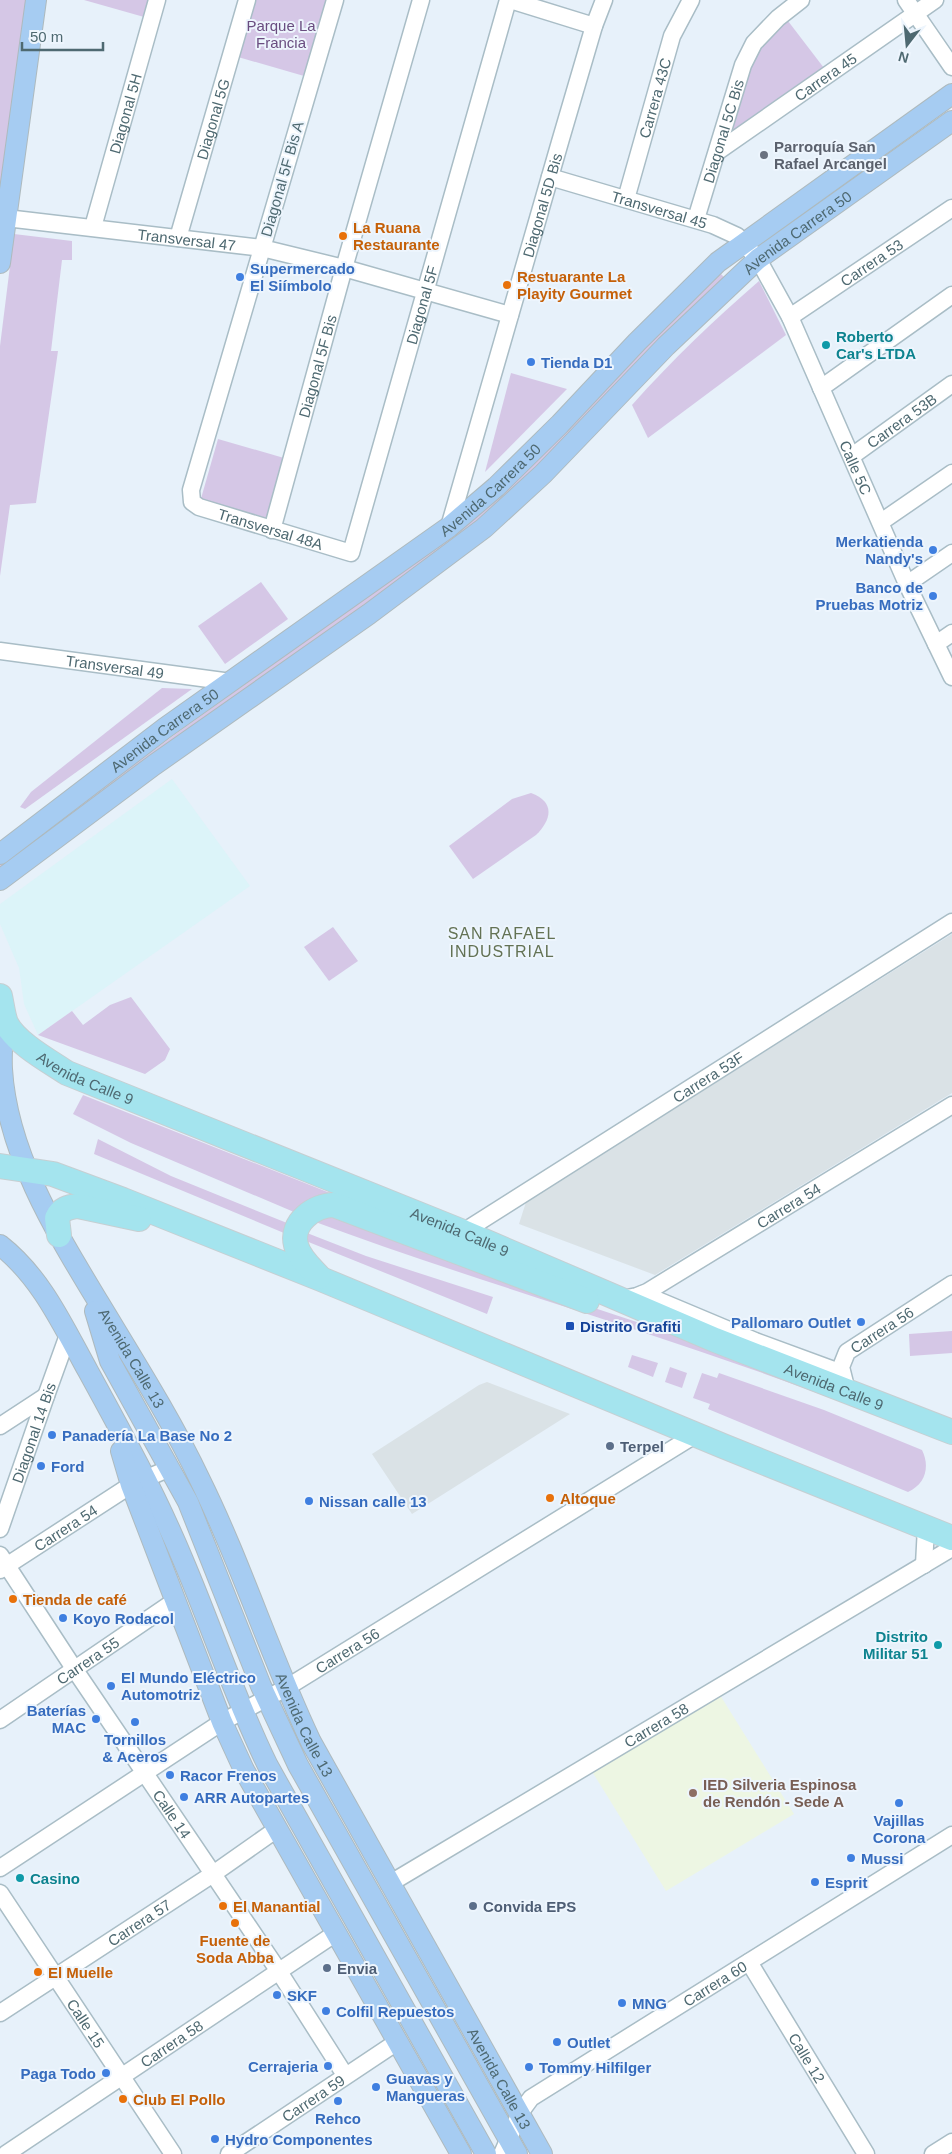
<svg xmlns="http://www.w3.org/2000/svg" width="952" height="2154" font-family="Helvetica,sans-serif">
<rect width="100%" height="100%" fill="#e7f1fa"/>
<!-- commercial -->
<polygon fill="#dcf4f9" points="172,779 250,886 38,1035 24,1004 19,968 0,924 0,904"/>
<!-- industrial -->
<g fill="#dae2e6">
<polygon points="952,934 952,1093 655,1275 519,1224 526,1202"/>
<polygon points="487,1382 570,1414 412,1514 372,1454 479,1385"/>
</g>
<!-- education -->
<polygon fill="#edf6e3" points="720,1695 794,1814 666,1891 593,1773"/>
<!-- green -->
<g fill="#d5c7e6">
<polygon points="0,0 27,0 0,208"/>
<polygon points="84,0 149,0 144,17"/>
<polygon points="255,0 326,0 304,76 238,57"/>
<polygon points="788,21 824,68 725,141 758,48"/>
<polygon points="14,234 72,241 72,260 62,260 51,351 58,351 36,503 10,505 0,576 0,346"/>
<polygon points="721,274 726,279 478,527 0,874 0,865 177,733 426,555 522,475 577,421 661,330"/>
<path d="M759 281 786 335 648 438 632 405C672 360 714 320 759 281Z"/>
<polygon points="511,373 567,389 485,472"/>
<polygon points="218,439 284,458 266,521 200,502"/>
<polygon points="261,582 288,619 225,664 198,626"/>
<polygon points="162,688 192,689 25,809 20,807 31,792"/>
<path d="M531 793C555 802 552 819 536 835L473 879 449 846 512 799Z"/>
<polygon points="333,927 358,961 329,981 304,947"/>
<polygon points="131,997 170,1049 165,1060 145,1074 38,1035 72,1011 83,1025 110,1005"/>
<polygon points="83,1095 335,1195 294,1212 131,1143 73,1114"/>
<polygon points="98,1139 171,1176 287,1223 284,1233 94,1154"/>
<path d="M329 1212C410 1241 490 1272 571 1300 659 1330 749 1357 833 1399 660 1333 482 1284 310 1220Z"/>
<polygon points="307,1233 366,1256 493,1297 487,1314 306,1241"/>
<polygon points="952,1331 952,1353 910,1356 909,1334"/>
<polygon points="632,1355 658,1363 653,1377 628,1367"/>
<polygon points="670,1367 687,1373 682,1388 665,1382"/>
<path d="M702 1373 717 1378 719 1373 824 1410 922 1450C930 1466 926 1484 908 1492L708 1409 710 1404 693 1398Z"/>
</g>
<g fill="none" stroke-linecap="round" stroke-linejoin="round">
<!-- minor casing -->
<g stroke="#a9bdc6" stroke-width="19">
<g id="minor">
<path id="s1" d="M335 0 191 490 192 502 199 507 351 553 508 0"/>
<polyline points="510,0 594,26"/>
<polyline points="906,0 952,67"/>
<path id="s2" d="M717 152 935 0"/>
<path id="s3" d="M550 177 713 225 737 236 758 259 790 317 907 584 952 677"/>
<path id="s4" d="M626 199 672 36 691 0"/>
<path id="s5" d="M6 218 262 248 344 268 510 315"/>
<path id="s6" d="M696 219 743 65 754 43 778 18 801 0"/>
<path id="s7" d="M93 227 157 0"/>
<path id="s8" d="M178 238 247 0"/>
<path id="s9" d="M790 317 952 208"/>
<polyline points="821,388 952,295"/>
<path id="s10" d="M852 456 952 384"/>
<polyline points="881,522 952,473"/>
<path id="s11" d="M449 527 560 142 594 26 604 0"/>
<path id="s12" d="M272 530 344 268 421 0"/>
<polyline points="907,584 952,553"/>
<polyline points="936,644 952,633"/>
<path id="s13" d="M0 651 231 682"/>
<path id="s14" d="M463 1232 952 922"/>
<polyline points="643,1294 755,1341 842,1373"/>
<path id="s15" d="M622 1299 637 1296 647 1292 952 1105"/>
<path id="s16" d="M845 1383 841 1367 847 1352 952 1284"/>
<polyline points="0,1426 46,1396"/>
<path id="s17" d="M0 1529 46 1396 68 1335"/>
<path id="s18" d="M0 1555 75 1670 278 1970 345 2075"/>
<polyline points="924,1565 926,1527"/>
<path id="s19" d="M0 1570 131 1485 170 1468"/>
<path id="s20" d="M0 1720 176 1600"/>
<path id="s21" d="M0 1868 222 1722 286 1688 695 1435"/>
<path id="s22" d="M389 1884 952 1548"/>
<path id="s23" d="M0 1893 173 2154"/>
<path id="s24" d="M749 1962 866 2154"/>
<path id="s25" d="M0 2013 213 1874 277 1829"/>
<path id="s26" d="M6 2154 336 1933"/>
<path id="s27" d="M229 2154 397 2042"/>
<path id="s28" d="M502 2154 520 2113 531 2098 952 1835"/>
<polyline points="933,2154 952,2142"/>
</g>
</g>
<!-- major casing -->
<g stroke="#aebabe" stroke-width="22">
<g id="major">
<polyline points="0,263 36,0"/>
<path id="s29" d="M0 854 165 728 449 527 496 487 560 424 637 342 718 262 952 94"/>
<path id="s30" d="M0 880 154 765 369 614 484 528 543 474 666 346 758 259 952 121"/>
<path id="s31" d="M4 1017C3 1034 1 1051 2 1069 7 1153 56 1232 99 1303 134 1361 171 1419 200 1480 242 1565 270 1656 311 1742L542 2154"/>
<path d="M0 1245C42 1278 63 1326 88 1371 122 1433 156 1495 183 1560 212 1628 235 1699 268 1766L486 2154"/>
<polyline points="95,1311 110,1361 188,1502 261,1686 298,1765 517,2154"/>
<polyline points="121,1451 131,1485 222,1722 244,1770 461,2154"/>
</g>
</g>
<!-- highway casing -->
<g stroke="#c6cfd2" stroke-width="26">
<g id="highway">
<path id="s32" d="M0 996C2 1005 3 1015 6 1023 16 1043 49 1061 67 1073L463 1232 715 1340 952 1432"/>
<polyline points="0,1166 53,1174 123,1200 321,1279 723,1446 952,1538"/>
<path d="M59 1235 57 1218C61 1209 68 1207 78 1206L139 1219"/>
<path d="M319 1277C311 1268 299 1258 296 1245 290 1222 315 1205 334 1205L587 1301"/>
</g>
</g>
<!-- minor -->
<use href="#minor" stroke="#fff" stroke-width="16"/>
<!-- major -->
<use href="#major" stroke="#a6ccf2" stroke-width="20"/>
<!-- highway -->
<use href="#highway" stroke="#a4e4ee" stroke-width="24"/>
</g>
<!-- markers -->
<circle fill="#6b7280" stroke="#edf5fd" stroke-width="2" cx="764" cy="155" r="5"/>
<g fill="#e8710a" stroke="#edf5fd" stroke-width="2">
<circle cx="343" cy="236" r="5"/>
<circle cx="507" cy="285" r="5"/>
<circle cx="550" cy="1498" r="5"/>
<circle cx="13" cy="1599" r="5"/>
<circle cx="223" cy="1906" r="5"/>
<circle cx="235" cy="1923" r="5"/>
<circle cx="38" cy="1972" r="5"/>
<circle cx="123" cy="2099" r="5"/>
</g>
<g fill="#3f7fe0" stroke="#edf5fd" stroke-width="2">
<circle cx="240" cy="277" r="5"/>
<circle cx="531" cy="362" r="5"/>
<circle cx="933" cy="550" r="5"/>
<circle cx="933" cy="596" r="5"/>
<circle cx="861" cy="1322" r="5"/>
<circle cx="52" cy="1435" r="5"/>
<circle cx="41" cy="1466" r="5"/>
<circle cx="309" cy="1501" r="5"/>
<circle cx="63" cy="1618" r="5"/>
<circle cx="111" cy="1686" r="5"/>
<circle cx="96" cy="1719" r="5"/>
<circle cx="135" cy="1722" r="5"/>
<circle cx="170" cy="1775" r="5"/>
<circle cx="184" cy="1797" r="5"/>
<circle cx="899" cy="1803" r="5"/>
<circle cx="851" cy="1858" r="5"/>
<circle cx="815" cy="1882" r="5"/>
<circle cx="277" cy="1995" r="5"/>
<circle cx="622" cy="2003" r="5"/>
<circle cx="326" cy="2011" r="5"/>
<circle cx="557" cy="2042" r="5"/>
<circle cx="328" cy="2066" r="5"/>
<circle cx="529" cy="2067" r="5"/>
<circle cx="106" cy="2073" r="5"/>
<circle cx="376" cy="2087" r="5"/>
<circle cx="338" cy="2101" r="5"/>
<circle cx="215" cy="2139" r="5"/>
</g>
<g fill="#0f9aa8" stroke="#edf5fd" stroke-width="2">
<circle cx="826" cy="345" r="5"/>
<circle cx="938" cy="1645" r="5"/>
<circle cx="20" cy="1878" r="5"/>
</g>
<rect fill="#1a4fb4" stroke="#edf5fd" stroke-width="2" x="565" y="1321" width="10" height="10" rx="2.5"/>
<g fill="#5c6f8a" stroke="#edf5fd" stroke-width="2">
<circle cx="610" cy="1446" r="5"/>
<circle cx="473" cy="1906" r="5"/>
<circle cx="327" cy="1968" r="5"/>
</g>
<circle fill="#8d6e63" stroke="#edf5fd" stroke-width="2" cx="693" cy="1793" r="5"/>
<g text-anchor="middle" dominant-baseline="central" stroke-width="4" stroke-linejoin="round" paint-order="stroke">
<!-- park labels -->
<g font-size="15" fill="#6a4d80" stroke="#edf5fd">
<text x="281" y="25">Parque La<tspan x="281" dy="17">Francia</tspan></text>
</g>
<!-- street labels -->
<g font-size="15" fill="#4e6971" stroke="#edf5fd">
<text stroke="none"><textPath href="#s2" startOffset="132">Carrera 45</textPath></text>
<text stroke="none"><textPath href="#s4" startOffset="105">Carrera 43C</textPath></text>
<text stroke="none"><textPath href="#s7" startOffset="118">Diagonal 5H</textPath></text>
<text stroke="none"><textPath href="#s8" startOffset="124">Diagonal 5G</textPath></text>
<text stroke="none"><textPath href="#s6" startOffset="92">Diagonal 5C Bis</textPath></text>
<text transform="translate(282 179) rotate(-74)">Diagonal 5F Bis A</text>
<text stroke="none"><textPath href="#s11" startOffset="335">Diagonal 5D Bis</textPath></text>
<text stroke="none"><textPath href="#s3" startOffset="114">Transversal 45</textPath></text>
<text stroke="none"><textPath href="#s30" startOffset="1030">Avenida Carrera 50</textPath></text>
<text stroke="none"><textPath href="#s5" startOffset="182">Transversal 47</textPath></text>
<text stroke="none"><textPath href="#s9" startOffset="98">Carrera 53</textPath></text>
<text stroke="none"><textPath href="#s1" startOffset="948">Diagonal 5F</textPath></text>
<text stroke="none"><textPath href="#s12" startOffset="170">Diagonal 5F Bis</textPath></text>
<text stroke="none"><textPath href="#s10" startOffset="61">Carrera 53B</textPath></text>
<text stroke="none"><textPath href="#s3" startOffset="458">Calle 5C</textPath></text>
<text stroke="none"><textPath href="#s29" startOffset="611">Avenida Carrera 50</textPath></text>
<text stroke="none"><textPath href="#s1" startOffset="606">Transversal 48A</textPath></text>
<text stroke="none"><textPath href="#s13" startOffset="116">Transversal 49</textPath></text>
<text stroke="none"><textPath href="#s29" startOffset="206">Avenida Carrera 50</textPath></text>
<text stroke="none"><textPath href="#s32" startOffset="126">Avenida Calle 9</textPath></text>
<text stroke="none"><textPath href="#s14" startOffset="290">Carrera 53F</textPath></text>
<text stroke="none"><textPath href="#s15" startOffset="192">Carrera 54</textPath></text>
<text stroke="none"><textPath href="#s32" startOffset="531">Avenida Calle 9</textPath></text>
<text stroke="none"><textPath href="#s16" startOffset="74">Carrera 56</textPath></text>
<text stroke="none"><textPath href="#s31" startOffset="372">Avenida Calle 13</textPath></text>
<text stroke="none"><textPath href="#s32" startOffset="936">Avenida Calle 9</textPath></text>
<text stroke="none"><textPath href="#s17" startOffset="102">Diagonal 14 Bis</textPath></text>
<text stroke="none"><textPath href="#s19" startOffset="78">Carrera 54</textPath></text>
<text stroke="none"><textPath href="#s21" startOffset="410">Carrera 56</textPath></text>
<text stroke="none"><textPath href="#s20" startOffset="106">Carrera 55</textPath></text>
<text stroke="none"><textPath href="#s31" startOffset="778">Avenida Calle 13</textPath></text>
<text stroke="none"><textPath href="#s22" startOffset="311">Carrera 58</textPath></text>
<text stroke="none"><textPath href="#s18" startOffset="311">Calle 14</textPath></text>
<text stroke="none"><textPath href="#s25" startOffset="166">Carrera 57</textPath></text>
<text stroke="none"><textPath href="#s28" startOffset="280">Carrera 60</textPath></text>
<text stroke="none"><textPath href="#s23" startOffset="156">Calle 15</textPath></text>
<text stroke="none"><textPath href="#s26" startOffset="199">Carrera 58</textPath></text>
<text stroke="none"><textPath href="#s24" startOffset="112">Calle 12</textPath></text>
<text stroke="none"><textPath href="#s31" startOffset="1182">Avenida Calle 13</textPath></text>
<text stroke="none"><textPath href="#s27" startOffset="101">Carrera 59</textPath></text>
</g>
<!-- worship labels -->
<g font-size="15" font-weight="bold" fill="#5b616d" stroke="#edf5fd" text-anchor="start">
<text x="774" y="146">Parroquía San<tspan x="774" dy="17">Rafael Arcangel</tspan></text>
</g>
<!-- food labels -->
<g font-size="15" font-weight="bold" fill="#c56008" stroke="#edf5fd" text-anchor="start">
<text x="353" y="227">La Ruana<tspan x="353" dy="17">Restaurante</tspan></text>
<text x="517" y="276">Restuarante La<tspan x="517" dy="17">Playity Gourmet</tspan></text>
<text x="560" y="1498">Altoque</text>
<text x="23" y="1599">Tienda de café</text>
<text x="233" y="1906">El Manantial</text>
<text x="235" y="1940" text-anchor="middle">Fuente de<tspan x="235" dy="17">Soda Abba</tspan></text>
<text x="48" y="1972">El Muelle</text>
<text x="133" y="2099">Club El Pollo</text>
</g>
<!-- shop labels -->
<g font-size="15" font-weight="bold" fill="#366cbe" stroke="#edf5fd" text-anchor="start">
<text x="250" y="268">Supermercado<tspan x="250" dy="17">El Siímbolo</tspan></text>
<text x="541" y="362">Tienda D1</text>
<text x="923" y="541" text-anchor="end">Merkatienda<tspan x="923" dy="17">Nandy's</tspan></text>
<text x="923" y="587" text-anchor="end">Banco de<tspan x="923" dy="17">Pruebas Motriz</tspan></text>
<text x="851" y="1322" text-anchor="end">Pallomaro Outlet</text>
<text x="62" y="1435">Panadería La Base No 2</text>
<text x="51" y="1466">Ford</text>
<text x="319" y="1501">Nissan calle 13</text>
<text x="73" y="1618">Koyo Rodacol</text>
<text x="121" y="1677">El Mundo Eléctrico<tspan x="121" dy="17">Automotriz</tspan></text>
<text x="86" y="1710" text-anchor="end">Baterías<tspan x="86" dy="17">MAC</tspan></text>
<text x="135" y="1739" text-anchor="middle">Tornillos<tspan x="135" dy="17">&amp; Aceros</tspan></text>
<text x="180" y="1775">Racor Frenos</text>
<text x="194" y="1797">ARR Autopartes</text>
<text x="899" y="1820" text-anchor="middle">Vajillas<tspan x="899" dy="17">Corona</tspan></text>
<text x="861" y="1858">Mussi</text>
<text x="825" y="1882">Esprit</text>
<text x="287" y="1995">SKF</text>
<text x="632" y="2003">MNG</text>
<text x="336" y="2011">Colfil Repuestos</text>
<text x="567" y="2042">Outlet</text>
<text x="318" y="2066" text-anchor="end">Cerrajeria</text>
<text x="539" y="2067">Tommy Hilfilger</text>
<text x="96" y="2073" text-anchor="end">Paga Todo</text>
<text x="386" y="2078">Guavas y<tspan x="386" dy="17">Mangueras</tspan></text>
<text x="338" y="2118" text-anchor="middle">Rehco</text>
<text x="225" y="2139">Hydro Componentes</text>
</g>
<!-- culture labels -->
<g font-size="15" font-weight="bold" fill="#0d838f" stroke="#edf5fd" text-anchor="start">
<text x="836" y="336">Roberto<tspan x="836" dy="17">Car's LTDA</tspan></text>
<text x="928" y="1636" text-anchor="end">Distrito<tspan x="928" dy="17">Militar 51</tspan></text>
<text x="30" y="1878">Casino</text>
</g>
<!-- transit labels -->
<g font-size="15" font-weight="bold" fill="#164399" stroke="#edf5fd" text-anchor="start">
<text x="580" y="1326">Distrito Grafiti</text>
</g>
<!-- service labels -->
<g font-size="15" font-weight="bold" fill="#4e5e75" stroke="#edf5fd" text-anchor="start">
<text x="620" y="1446">Terpel</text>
<text x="483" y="1906">Convida EPS</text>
<text x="337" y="1968">Envia</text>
</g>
<!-- education labels -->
<g font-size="15" font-weight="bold" fill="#785e54" stroke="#edf5fd" text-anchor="start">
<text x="703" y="1784">IED Silveria Espinosa<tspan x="703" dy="17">de Rendón - Sede A</tspan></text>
</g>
<!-- neighbourhood labels -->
<g font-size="16" letter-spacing="1" fill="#637254" stroke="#edf5fd">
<text x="502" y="933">SAN RAFAEL<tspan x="502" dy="18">INDUSTRIAL</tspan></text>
</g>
</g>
<!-- north arrow -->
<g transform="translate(907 45) rotate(196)" stroke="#edf5fd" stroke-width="4" paint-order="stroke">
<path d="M0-4L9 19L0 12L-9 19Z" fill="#4e6971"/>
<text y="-8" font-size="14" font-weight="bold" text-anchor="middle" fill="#4e6971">N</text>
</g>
<!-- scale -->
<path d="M22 42v8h81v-8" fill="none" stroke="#4e6971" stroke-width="2.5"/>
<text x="30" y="42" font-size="15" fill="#4e6971" stroke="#edf5fd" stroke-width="4" paint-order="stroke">50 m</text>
</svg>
